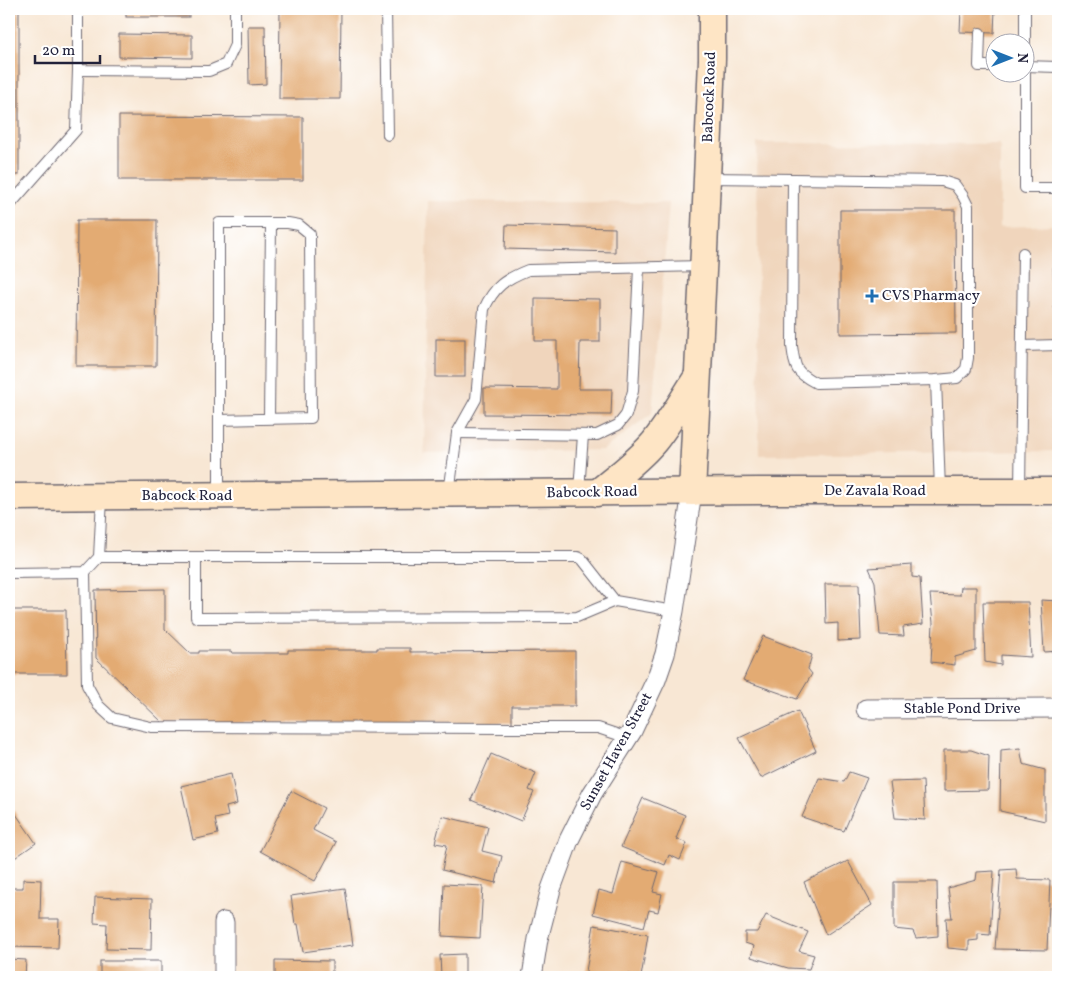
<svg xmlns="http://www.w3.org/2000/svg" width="1067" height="986" font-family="Vollkorn,serif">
<rect width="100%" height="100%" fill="#fff"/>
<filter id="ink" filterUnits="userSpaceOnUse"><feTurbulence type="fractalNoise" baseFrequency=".02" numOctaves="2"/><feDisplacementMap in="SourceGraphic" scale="10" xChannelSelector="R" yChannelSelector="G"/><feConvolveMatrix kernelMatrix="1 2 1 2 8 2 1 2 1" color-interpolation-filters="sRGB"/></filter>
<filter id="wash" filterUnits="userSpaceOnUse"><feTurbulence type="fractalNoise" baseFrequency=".0096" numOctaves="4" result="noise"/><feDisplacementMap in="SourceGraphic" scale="20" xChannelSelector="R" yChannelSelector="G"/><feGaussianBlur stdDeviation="1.12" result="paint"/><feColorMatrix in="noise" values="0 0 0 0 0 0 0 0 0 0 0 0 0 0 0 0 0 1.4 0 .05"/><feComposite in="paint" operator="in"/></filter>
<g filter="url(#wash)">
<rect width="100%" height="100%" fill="#f8e7d4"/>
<!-- built -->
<g fill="#f0d5bc">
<polygon points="757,143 1000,144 1000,227 1058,225 1058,451 759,455"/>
<polygon points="428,201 669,203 652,413 603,450 424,453"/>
</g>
<g id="blocks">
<!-- building -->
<g fill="#e3ab73">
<rect x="9" y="9" width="10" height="166"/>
<rect x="126" y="9" width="63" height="8"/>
<polygon points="280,9 341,9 340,99 279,99"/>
<polygon points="961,9 995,9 994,33 960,32"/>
<polygon points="248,26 265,26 266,84 249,85"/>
<polygon points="119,34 192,35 192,58 119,57"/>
<polygon points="119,116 303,117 303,180 119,180"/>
<polygon points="840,210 955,210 956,333 840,334"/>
<polygon points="77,220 157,220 156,366 76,366"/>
<polygon points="506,225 615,228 615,252 505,249"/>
<polygon points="1053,258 1058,258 1058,308 1054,308"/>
<polygon points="535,298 600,299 600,342 580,342 579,389 612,389 611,415 484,414 484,388 557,389 557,341 535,341"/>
<rect x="436" y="339" width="29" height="38"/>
<polygon points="912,565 912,577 920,578 923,624 903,627 904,636 880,635 875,582 869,568"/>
<polygon points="825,584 859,584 861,640 838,641 838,623 826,624"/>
<polygon points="961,587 976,587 976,651 955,657 955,665 931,662 933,623 930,594 960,595"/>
<polygon points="165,589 165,629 190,653 199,653 199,651 231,651 232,653 288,653 288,650 377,650 377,648 410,648 410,652 575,651 575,706 512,706 512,723 163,723 96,658 95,590"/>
<polygon points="1041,600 1058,601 1058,651 1044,652"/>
<polygon points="983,602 1028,602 1031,657 1001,655 1001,665 985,662"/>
<polygon points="9,610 66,610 67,674 9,674"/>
<polygon points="763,636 812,655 808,669 812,674 797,699 743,680"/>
<polygon points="798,711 816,751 761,778 739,738"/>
<polygon points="1020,748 1023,764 1045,770 1045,821 1000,811 1001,750"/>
<polygon points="944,750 971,750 989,756 988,790 944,791"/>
<polygon points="491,754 536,773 529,790 534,792 521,821 471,800"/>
<polygon points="849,772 867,778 844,831 802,817 819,778 844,782"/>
<polygon points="231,774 237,804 226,807 228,816 215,819 218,834 193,840 181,786"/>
<polygon points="923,781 925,820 895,818 890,782"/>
<polygon points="291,791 324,808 313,830 336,842 315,881 260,851"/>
<polygon points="643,798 685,815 676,839 687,843 680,860 669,855 665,865 621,847"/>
<polygon points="9,804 36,843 9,862"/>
<polygon points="442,816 488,827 482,851 502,856 496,883 442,870 447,845 435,843"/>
<polygon points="848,861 872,905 826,935 804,882"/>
<polygon points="622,862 659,872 653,892 662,894 658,912 649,910 644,927 593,914 599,890 613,894"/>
<polygon points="1016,869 1017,879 1050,880 1047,950 995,949 1001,870"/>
<polygon points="994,871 990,935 978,934 978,940 969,941 969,950 948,948 946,918 952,918 948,888 976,880 977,872"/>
<polygon points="23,879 41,880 40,919 59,919 58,948 9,947 9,888 23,888"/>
<polygon points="894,882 937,882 938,936 916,938 913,931 894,929"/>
<polygon points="444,884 483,886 480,938 442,936"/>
<polygon points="345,888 353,945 303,952 298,924 295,924 291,896"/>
<polygon points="95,897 152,899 151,950 106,949 107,924 94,923"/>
<polygon points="766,915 808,932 799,951 814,955 809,969 788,968 751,957 754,946 745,943 745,932 757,932"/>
<polygon points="594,925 648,935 641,977 629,974 628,977 585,977"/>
<polygon points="465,954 465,977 441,977 440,955"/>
<polygon points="9,959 26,960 25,977 9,977"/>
<polygon points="275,960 332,961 332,977 275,977"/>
<rect x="100" y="961" width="61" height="16"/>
</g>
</g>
</g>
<g filter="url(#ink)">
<use href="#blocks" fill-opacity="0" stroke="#6d6771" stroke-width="1"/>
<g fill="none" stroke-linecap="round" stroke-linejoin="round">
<!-- lane casing -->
<g stroke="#6d6771" stroke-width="12">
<g id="lane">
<polyline points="78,9 78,70 209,71 226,64 235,45 235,9"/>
<polyline points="386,9 388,135"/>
<polyline points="1025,9 1025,188 1058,188"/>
<polyline points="980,33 979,66 994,66"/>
<polyline points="1024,66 1058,67"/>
<path d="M708 178 942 181 955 185 963 196 968 206V358L966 369 957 378 936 380 816 383C795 372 795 368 792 346L793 179"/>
<polyline points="9,206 76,130 78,70"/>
<polyline points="1022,346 1058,345"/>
<polyline points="936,380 940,490"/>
<polyline points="219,420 311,418 310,234 299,225 288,223 271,223 269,418"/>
<polyline points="457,433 597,435 618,425 626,415 633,391 639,268"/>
<polyline points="1020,490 1023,253"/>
<polyline points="579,491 583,435"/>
<path d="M449 493 457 433 476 399 484 309C494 287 505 279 528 270L702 266"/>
<polyline points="219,495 219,223 271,223"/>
<polyline points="99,557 578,557 582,559 615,601 674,611"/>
<polyline points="196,557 196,617 198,618 577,617 615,601"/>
<polyline points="85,572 87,685 98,705 112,718 151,727 541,728 598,728 628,738"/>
<polyline points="9,573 85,572 99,557 102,498"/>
</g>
</g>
<!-- street casing -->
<g stroke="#6d6771" stroke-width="21">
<g id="street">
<polyline points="866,709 1058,708"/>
<polyline points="224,922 224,977"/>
<polyline points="532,977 538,939 551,889 569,840 592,794 632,731 656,680 665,654 674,611 692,492"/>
</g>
</g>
<!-- secondary casing -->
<g stroke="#6d6771" stroke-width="29">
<g id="secondary">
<polyline points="692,492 704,251 712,59 712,9"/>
<path d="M597 493C616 477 638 461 654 442 670 422 683 399 697 377"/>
<polyline points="9,497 759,491 1058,491"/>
</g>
</g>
<!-- lane -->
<use href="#lane" stroke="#fff" stroke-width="10"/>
<!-- street -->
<use href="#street" stroke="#fff" stroke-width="19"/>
<!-- secondary -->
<use href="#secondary" stroke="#fee5c5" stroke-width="26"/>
</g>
</g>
<!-- markers -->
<path fill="#1f6fb2" stroke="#fff" stroke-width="2" d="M869.5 288.5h5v5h5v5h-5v5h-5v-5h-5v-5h5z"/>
<g text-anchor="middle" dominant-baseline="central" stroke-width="4.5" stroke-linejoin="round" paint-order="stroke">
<!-- street labels -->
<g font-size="15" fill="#22223b" stroke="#fff">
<text transform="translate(710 97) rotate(-88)">Babcock Road</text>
<text x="875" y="491">De Zavala Road</text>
<text transform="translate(592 493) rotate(-1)">Babcock Road</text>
<text x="187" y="496">Babcock Road</text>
<text x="962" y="709">Stable Pond Drive</text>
<text transform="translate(617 752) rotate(-61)">Sunset Haven Street</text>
</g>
<!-- poi labels -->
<g font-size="15" fill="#22223b" stroke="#fff" text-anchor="start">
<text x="882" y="296">CVS Pharmacy</text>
</g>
</g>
<!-- margin -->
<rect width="1067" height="986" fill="none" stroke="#fff" stroke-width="30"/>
<!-- north arrow -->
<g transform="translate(1010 58) rotate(90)"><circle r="24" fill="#ffffff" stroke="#a7a7b1"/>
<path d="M0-4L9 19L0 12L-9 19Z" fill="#1f6fb2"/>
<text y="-8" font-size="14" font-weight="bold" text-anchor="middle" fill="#22223b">N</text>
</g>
<!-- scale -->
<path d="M35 55v8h65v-8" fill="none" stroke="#22223b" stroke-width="2.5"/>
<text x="42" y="55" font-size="15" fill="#22223b" stroke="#ffffff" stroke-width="4" paint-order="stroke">20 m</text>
</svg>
